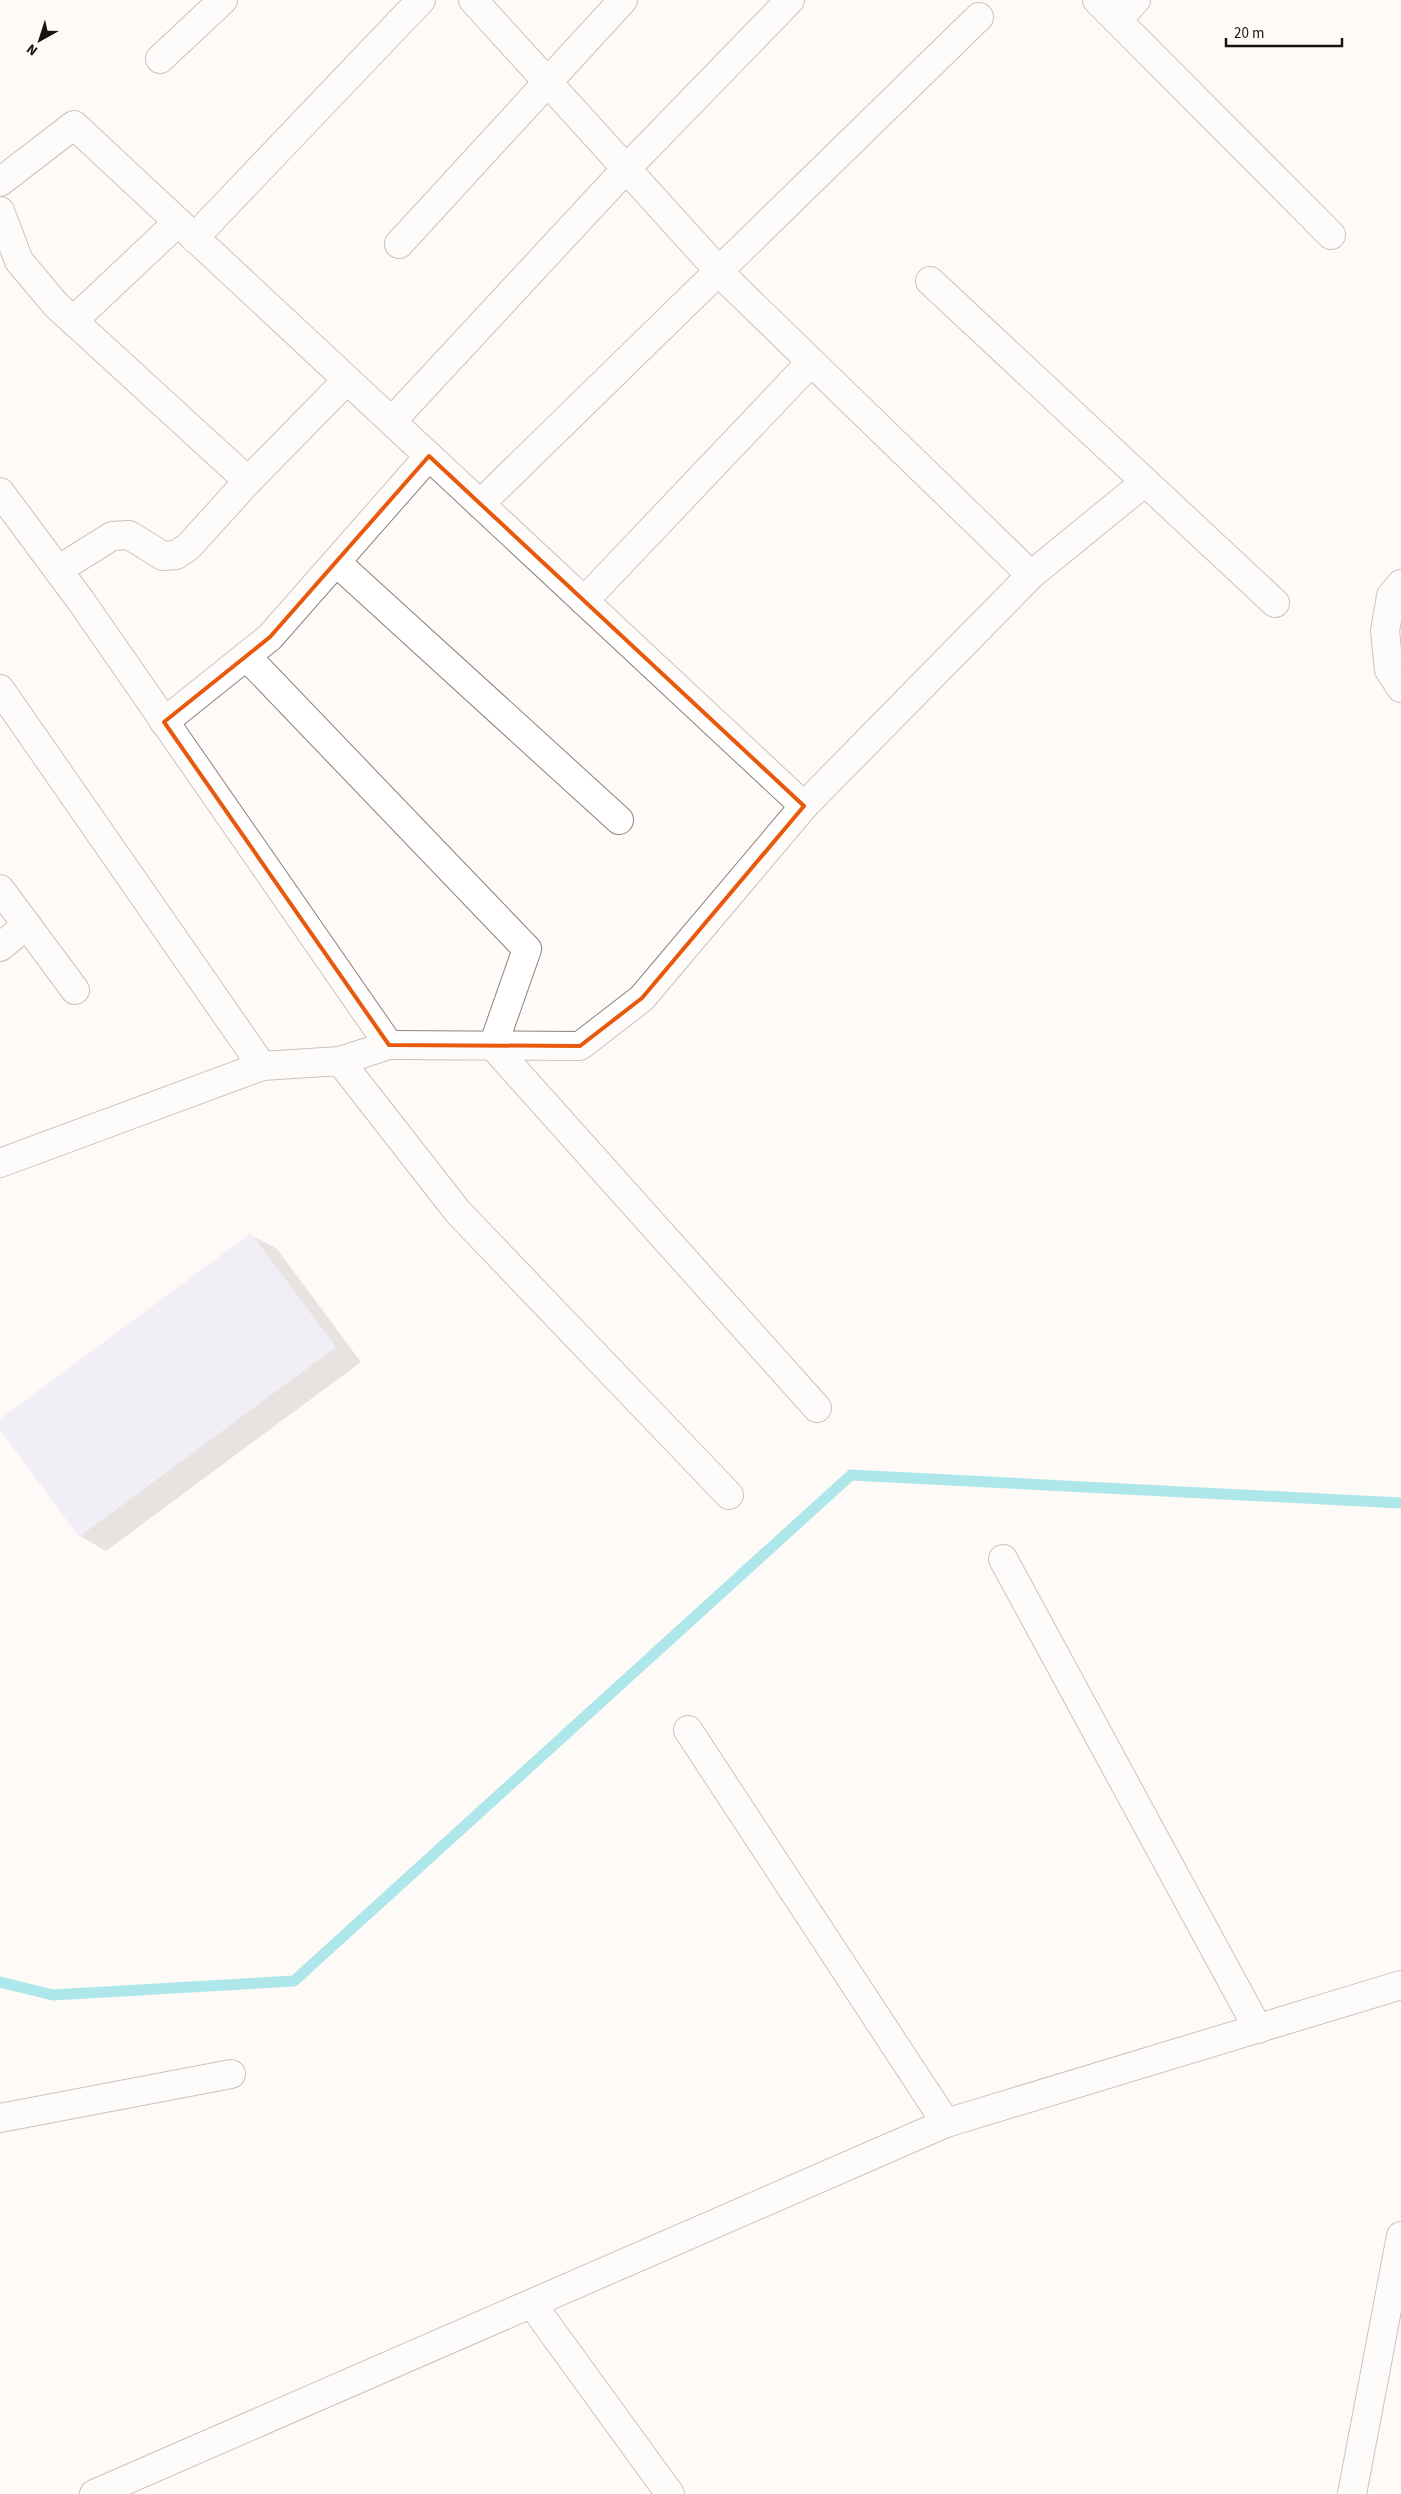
<svg xmlns="http://www.w3.org/2000/svg" width="1401" height="2494" font-family="'Source Sans 3',sans-serif">
<rect width="100%" height="100%" fill="#fefaf8"/>
<!-- shadow -->
<polygon fill="#0003" points="251,1235 277,1249 361,1362 106,1551 80,1536 0,1428 0,1420"/>
<g fill="none" stroke-linecap="round" stroke-linejoin="round">
<!-- stream -->
<polyline stroke="#4fd0d8" stroke-width="11" points="0,1982 53,1995 294,1981 851,1475 1401,1503"/>
</g>
<!-- building -->
<polygon fill="#e2e0f2" points="251,1233 336,1347 79,1537 0,1430 0,1419"/>
<g fill="none" stroke-linecap="round" stroke-linejoin="round">
<!-- minor casing -->
<g stroke="#917f79" stroke-width="30">
<g id="minor">
<polyline points="1097,0 1331,235"/>
<polyline points="1117,20 1136,0"/>
<polyline points="160,59 223,0"/>
<polyline points="0,182 74,125 804,806"/>
<polyline points="0,211 19,261 56,305 248,481"/>
<polyline points="194,238 421,0"/>
<polyline points="399,244 623,0"/>
<polyline points="930,281 1275,603"/>
<polyline points="73,321 178,222"/>
<polyline points="392,421 624,171 790,0"/>
<polyline points="0,492 81,601 389,1045 340,1061 262,1066 0,1163"/>
<polyline points="480,504 979,17"/>
<polyline points="336,562 619,820"/>
<polyline points="58,570 112,536 129,535 163,556 176,555 188,547 248,481 347,380"/>
<polyline points="1031,575 1145,482"/>
<polyline points="1401,584 1391,596 1385,631 1389,670 1401,688"/>
<polyline points="584,601 811,362"/>
<polyline points="246,656 527,949 493,1046 817,1408"/>
<polyline points="0,689 262,1066"/>
<polyline points="164,722 270,637 429,456"/>
<polyline points="0,889 75,990"/>
<polyline points="0,947 27,925"/>
<polyline points="389,1045 580,1046 642,998 804,806 1031,575 730,283 473,0"/>
<polyline points="340,1061 458,1212 729,1495"/>
<polyline points="1003,1559 1258,2029"/>
<polyline points="688,1730 946,2123"/>
<polyline points="0,2118 231,2074"/>
<polyline points="532,2304 670,2494"/>
<polyline points="94,2494 946,2123 1401,1985"/>
<polyline points="1352,2494 1401,2236"/>
</g>
</g>
<!-- minor -->
<use href="#minor" stroke="#fff" stroke-width="28"/>
</g>
<!-- marked area -->
<path d="M0 0H1401V2494H0ZM429 456 804 806 642 998 580 1046 389 1045 164 722 270 637Z" fill="#fefaf8" fill-opacity=".55" fill-rule="evenodd"/>
<path fill="none" stroke="#e8590c" stroke-width="4" stroke-linejoin="round" d="M429 456 804 806 642 998 580 1046 389 1045 164 722 270 637Z"/>
<!-- north arrow -->
<g transform="translate(40 40) rotate(219)" stroke="#fefaf8" stroke-width="4" paint-order="stroke">
<path d="M0-4L9 19L0 12L-9 19Z" fill="#1a1311"/>
<text y="-8" font-size="14" font-weight="bold" text-anchor="middle" fill="#1a1311">N</text>
</g>
<!-- scale -->
<path d="M1226 38v8h116v-8" fill="none" stroke="#1a1311" stroke-width="2.5"/>
<text x="1234" y="38" font-size="15" fill="#1a1311" stroke="#fefaf8" stroke-width="4" paint-order="stroke">20 m</text>
</svg>
